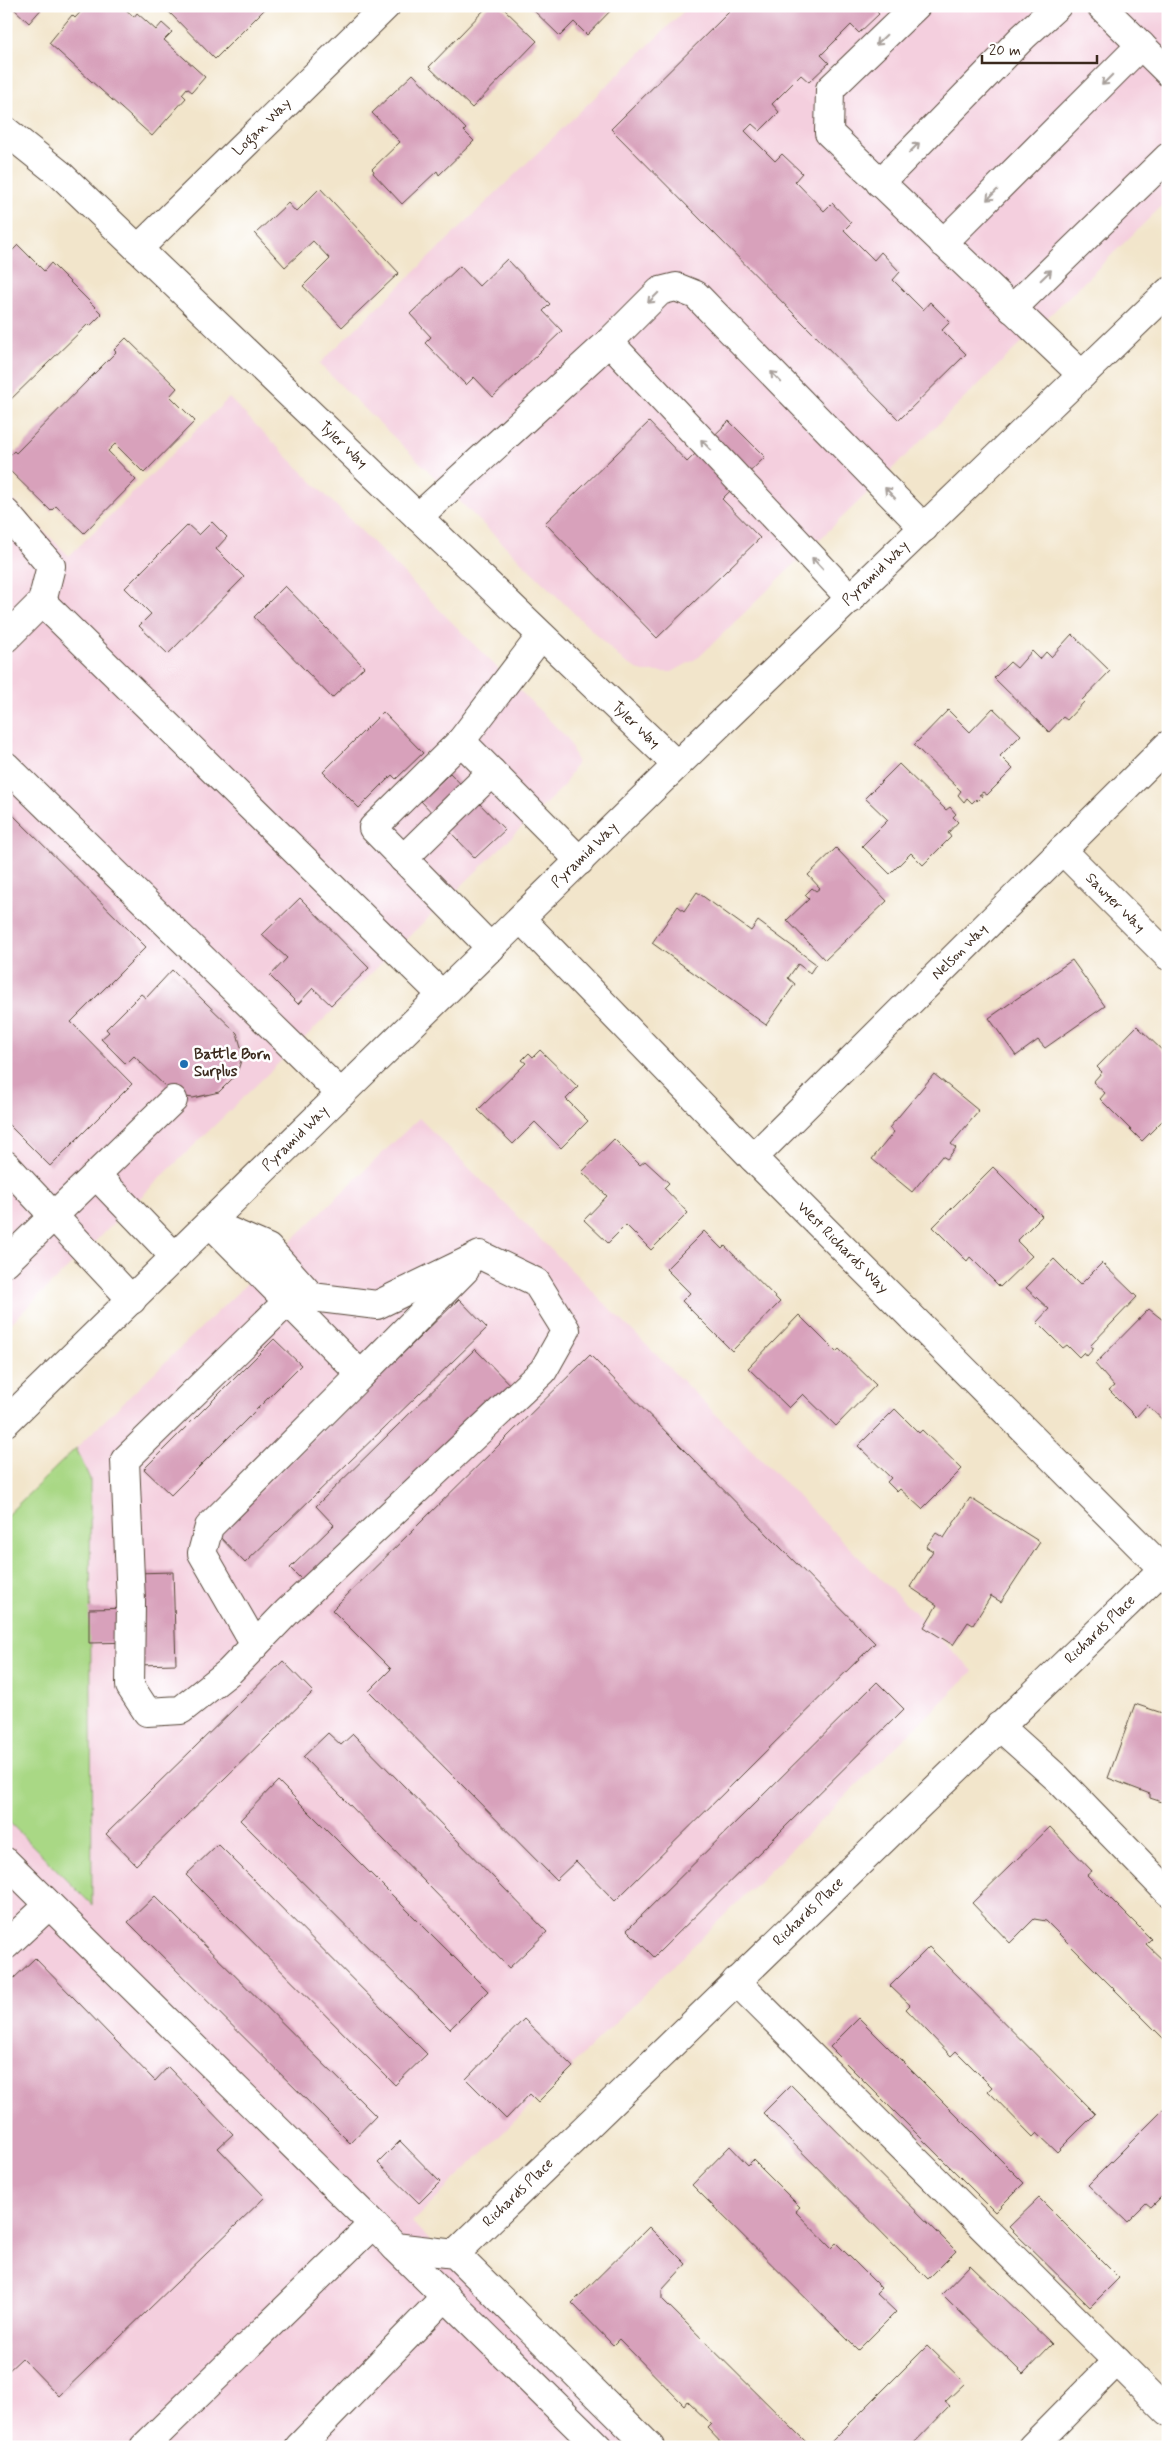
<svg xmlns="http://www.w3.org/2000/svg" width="1174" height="2453" font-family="Mynerve,sans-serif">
<rect width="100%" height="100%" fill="#fff"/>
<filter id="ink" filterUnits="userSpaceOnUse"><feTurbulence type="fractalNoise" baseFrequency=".02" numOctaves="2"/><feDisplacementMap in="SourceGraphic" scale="10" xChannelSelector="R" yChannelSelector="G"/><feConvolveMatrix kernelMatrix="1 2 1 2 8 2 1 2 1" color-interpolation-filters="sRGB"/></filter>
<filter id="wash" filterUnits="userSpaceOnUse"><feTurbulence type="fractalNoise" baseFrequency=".0096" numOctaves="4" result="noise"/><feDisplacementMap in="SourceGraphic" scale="20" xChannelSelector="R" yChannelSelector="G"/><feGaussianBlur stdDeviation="1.12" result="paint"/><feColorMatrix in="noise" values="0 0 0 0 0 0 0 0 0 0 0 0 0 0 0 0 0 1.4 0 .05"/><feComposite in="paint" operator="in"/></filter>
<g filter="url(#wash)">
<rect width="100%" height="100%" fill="#f2e5cb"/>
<!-- built -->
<g fill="#f4cfde">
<polygon points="689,6 1168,6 1168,200 699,657 672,672 643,672 623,661 319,364"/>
<polygon points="229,398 568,739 577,762 563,787 6,1328 6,493 69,556"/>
<polygon points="419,1118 973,1671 412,2222 467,2280 635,2447 6,2447 6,1819 92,1904 90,1479 76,1448"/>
</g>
<!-- green -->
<polygon fill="#a9d885" stroke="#728152" points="76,1448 90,1479 92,1905 6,1819 6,1516"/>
<g id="blocks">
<!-- building -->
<g fill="#d8a1bb">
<polygon points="11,6 44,6 29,23"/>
<polygon points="86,6 122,6 134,17 137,13 156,30 162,23 172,32 164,40 205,77 192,92 187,88 182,94 186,98 152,136 49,43 72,15 75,18"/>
<polygon points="171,6 268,6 215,59 167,10"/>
<polygon points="488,6 501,6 537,41 472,108 429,67"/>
<polygon points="529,6 615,6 587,35 574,22 560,36"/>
<polygon points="735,6 871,6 879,14 859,33 851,25 821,55 829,63 809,82 801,75 772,104 779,112 760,131 752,124 745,131 775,161 782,154 802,173 795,181 824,211 832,203 851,223 844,230 874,260 881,252 900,272 893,280 923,310 930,302 950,322 942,330 966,354 899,420 611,129"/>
<polygon points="413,74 466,129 464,131 474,141 439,175 437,171 402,204 373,173 374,171 372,169 400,142 372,113"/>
<polygon points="320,188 399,273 342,327 303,286 330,259 313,241 285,267 255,234 288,203 296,212"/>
<polygon points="18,245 44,271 51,263 102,314 90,326 88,324 6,404 6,257"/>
<polygon points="507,259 550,304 543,311 562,331 493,397 474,377 466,385 425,343 431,337 410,314 460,266 479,286"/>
<polygon points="126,338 177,388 170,396 195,421 144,473 115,444 108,451 136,480 84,533 56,506 51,511 6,467 6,459 14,451 16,453 95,373 116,352 114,350"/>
<polygon points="729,421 765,457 722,499 760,538 657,638 545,523 649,422 687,462"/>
<polygon points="212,522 227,537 216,549 244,577 168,654 139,626 151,614 125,588 188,525 199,535"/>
<polygon points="285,586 364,667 332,698 254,617"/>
<polygon points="1072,634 1110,671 1082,700 1084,702 1067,720 1063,717 1049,732 994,678 1010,662 1017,668 1032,651 1040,659 1046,652 1051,657"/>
<polygon points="993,708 1021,735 1000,756 1013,769 987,795 983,792 979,795 983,795 977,801 976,799 972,803 967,798 964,802 958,795 961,791 914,745 948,710 970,732"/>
<polygon points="383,712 423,753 396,779 392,775 359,808 323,772"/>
<polygon points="899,764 946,810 950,807 956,814 953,817 958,822 948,833 951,837 923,865 911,853 890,874 862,846 888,820 865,798"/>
<polygon points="450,773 505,830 475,858 421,801"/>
<polygon points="6,808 146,947 71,1022 132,1084 50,1166 6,1122"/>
<polygon points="836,848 887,901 825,960 787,920 809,899 805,895 812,888 816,891 820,888 808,875"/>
<polygon points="697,892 751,931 758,921 816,964 810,973 798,964 788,978 795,984 766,1025 652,943 678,906 684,911"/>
<polygon points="300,898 369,968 331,1005 313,988 298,1004 270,976 287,958 262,935"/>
<polygon points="1072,960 1105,1006 1045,1048 1038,1040 1016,1056 989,1018"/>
<polygon points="172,970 237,1033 243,1054 239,1067 235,1076 219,1092 193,1098 179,1096 171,1092 134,1056 126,1064 101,1039 109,1032 106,1029 141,994 146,998"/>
<polygon points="1137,1026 1168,1056 1168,1115 1142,1141 1100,1099 1105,1093 1093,1082 1102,1072 1097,1067"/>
<polygon points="540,1050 578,1087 566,1099 588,1121 561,1148 535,1122 513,1144 478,1110 526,1063 522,1060 529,1053 533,1057"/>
<polygon points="934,1074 979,1111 951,1144 956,1148 947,1159 942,1156 912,1192 872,1159 894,1132 889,1128"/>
<polygon points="614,1139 640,1165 645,1161 669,1183 664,1188 688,1213 651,1250 626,1225 608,1243 584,1220 607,1196 582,1172"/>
<polygon points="993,1167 1042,1216 1017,1241 1032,1256 1000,1287 970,1257 967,1261 933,1227"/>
<polygon points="704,1231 722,1249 725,1246 780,1302 732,1351 682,1301 690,1293 666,1269"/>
<polygon points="1054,1259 1080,1285 1102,1263 1137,1297 1090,1346 1094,1348 1087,1356 1084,1352 1079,1357 1067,1345 1063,1348 1037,1322 1049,1309 1026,1288"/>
<polygon points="459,1299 487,1328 245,1563 217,1534"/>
<polygon points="1149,1309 1168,1324 1168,1425 1147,1405 1136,1417 1109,1390 1114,1386 1095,1364"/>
<polygon points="799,1315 836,1352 839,1349 876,1385 836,1426 803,1394 789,1408 748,1368"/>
<polygon points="274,1339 301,1365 171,1495 144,1469"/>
<polygon points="475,1349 522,1397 319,1597 290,1568 334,1525 316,1506"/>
<polygon points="590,1355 875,1643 615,1901 576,1861 556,1880 369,1691 391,1669 332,1610"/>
<polygon points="895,1409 919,1433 922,1430 962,1469 922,1509 900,1489 897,1492 887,1482 891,1478 858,1446"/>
<polygon points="970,1498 1040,1542 1001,1602 991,1596 973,1625 968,1622 953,1645 924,1627 937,1605 910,1587 933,1551 926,1547 936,1533 944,1538"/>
<polygon points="173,1572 176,1664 137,1665 137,1642 89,1643 89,1609 136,1608 134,1573"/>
<polygon points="283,1661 313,1692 136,1865 106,1834"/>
<polygon points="877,1682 904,1709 654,1957 627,1930"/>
<polygon points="1135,1704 1168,1715 1168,1804 1150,1798 1150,1794 1108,1778"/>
<polygon points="328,1733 341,1745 353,1734 547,1932 509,1968 303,1757"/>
<polygon points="278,1781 488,1991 450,2029 240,1820"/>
<polygon points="1050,1827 1092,1871 1087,1875 1151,1939 1146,1944 1168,1965 1168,2043 1046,1921 1034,1919 1010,1943 972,1903"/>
<polygon points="218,1844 427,2054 395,2085 186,1875"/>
<polygon points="155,1896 376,2116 350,2143 128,1922"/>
<polygon points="929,1947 1095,2114 1057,2152 1037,2133 1033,2137 988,2091 992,2087 956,2051 951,2056 906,2009 910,2005 890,1986"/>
<polygon points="35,1958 155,2081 168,2067 233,2134 218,2148 265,2197 59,2396 22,2358 6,2373 6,1972 13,1979"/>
<polygon points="859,2018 1024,2183 995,2212 830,2047"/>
<polygon points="524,2019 573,2067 538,2102 530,2094 506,2119 466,2079"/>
<polygon points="791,2085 956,2251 928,2279 763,2113"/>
<polygon points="1168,2105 1168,2190 1151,2207 1146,2203 1127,2222 1088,2185"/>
<polygon points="400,2141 440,2182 419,2203 378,2163"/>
<polygon points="730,2146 748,2165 753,2160 800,2207 795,2211 831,2248 836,2243 881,2288 876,2293 896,2312 858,2350 692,2185"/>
<polygon points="1039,2198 1119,2278 1090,2307 1009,2227"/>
<polygon points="649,2227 686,2264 662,2290 662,2299 811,2447 725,2447 707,2428 711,2424 687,2401 684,2405 619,2339 613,2345 572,2303"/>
<polygon points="970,2265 1052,2344 1023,2374 942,2294"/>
<polygon points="927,2346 965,2383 945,2402 950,2406 910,2447 826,2447"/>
</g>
</g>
</g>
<g filter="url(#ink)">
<use href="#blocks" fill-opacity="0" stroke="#564638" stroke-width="1"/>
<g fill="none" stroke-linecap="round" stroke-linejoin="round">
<!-- minor casing -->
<g stroke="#564638" stroke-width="30">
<g id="minor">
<polyline points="916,6 830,89 829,133 1082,375"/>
<polyline points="1101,6 1168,72"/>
<path id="s1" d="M6 131 61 175 677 765"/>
<polyline points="880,183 1023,37 1057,6"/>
<polyline points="943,243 1141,45"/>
<path id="s2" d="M138 249 386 6"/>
<polyline points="1012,309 1168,157"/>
<polyline points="609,342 851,599"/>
<polyline points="6,513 51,566 42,602"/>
<polyline points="418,517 609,342 660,291 676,287 696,295 924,528"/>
<polyline points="6,638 42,602 442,995"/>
<polyline points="461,741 580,861"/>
<polyline points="6,766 341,1094"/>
<path id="s3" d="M1062 850 1168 956"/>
<polyline points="403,859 492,772"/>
<path id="s4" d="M521 919 753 1158 1168 1574"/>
<polyline points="491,948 373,828 461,741 541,636"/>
<path id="s5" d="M753 1158 1168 745"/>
<polyline points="6,1165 132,1300"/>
<polyline points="96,1175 175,1257"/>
<polyline points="210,1223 268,1248 312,1297 377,1305 480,1255 536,1282 566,1330 543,1371 287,1612 229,1672 181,1710 147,1712 130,1686 131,1602 125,1460 288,1301"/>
<polyline points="220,1233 361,1375 209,1527 202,1553 255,1645"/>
<polyline points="6,1262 173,1100"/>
<polyline points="361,1375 465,1270"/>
<polyline points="999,1726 1058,1779 1168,1892"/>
<polyline points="6,1862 373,2224"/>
<polyline points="6,1945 49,1905"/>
<polyline points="736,1981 1168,2412"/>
<polyline points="395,2247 598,2447"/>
<path id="s6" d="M455 2254 1163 1569"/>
<polyline points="144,2447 373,2224 395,2247 455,2254 650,2447"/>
<polyline points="299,2447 446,2296"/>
<polyline points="1032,2447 1117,2361"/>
</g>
</g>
<!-- major casing -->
<g stroke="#564638" stroke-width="30">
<g id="major">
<path id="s7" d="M6 1422 677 765 1168 292"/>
</g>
</g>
<!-- minor -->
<use href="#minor" stroke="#fff" stroke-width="28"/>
<!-- major -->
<use href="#major" stroke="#fff" stroke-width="28"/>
</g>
<!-- one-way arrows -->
<defs><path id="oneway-shaft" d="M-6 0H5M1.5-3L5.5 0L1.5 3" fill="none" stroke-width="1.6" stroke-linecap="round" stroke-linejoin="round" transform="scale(1.25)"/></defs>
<g stroke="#a79f9a">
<use href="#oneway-shaft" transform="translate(881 40) rotate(136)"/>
<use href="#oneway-shaft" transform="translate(1107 80) rotate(135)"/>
<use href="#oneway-shaft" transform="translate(914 148) rotate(-45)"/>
<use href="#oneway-shaft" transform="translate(992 195) rotate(135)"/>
<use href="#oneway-shaft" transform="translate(1046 275) rotate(-44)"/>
<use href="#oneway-shaft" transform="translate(653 298) rotate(135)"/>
<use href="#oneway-shaft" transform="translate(776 377) rotate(-134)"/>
<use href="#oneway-shaft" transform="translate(706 445) rotate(-134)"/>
<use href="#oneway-shaft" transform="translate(890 493) rotate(-134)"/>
<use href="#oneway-shaft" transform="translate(817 563) rotate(-133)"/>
</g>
</g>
<!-- markers -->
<circle fill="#1f6fb2" stroke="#fff" stroke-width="2" cx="184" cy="1064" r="5"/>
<g text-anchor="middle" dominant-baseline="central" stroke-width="5" stroke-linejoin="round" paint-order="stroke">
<!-- street labels -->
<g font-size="15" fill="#3b2a1e" stroke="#fff">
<text stroke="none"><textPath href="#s2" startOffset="174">Logan Way</textPath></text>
<text stroke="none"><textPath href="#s1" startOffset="461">Tyler Way</textPath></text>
<text stroke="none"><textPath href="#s7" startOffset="1215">Pyramid Way</textPath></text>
<text stroke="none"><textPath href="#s1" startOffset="866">Tyler Way</textPath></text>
<text stroke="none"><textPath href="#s7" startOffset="810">Pyramid Way</textPath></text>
<text stroke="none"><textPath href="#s3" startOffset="75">Sawyer Way</textPath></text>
<text stroke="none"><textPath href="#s5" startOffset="292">Nelson Way</textPath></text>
<text stroke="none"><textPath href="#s7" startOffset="405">Pyramid Way</textPath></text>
<text stroke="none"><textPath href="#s4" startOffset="460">West Richards Way</textPath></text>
<text stroke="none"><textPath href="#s6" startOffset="898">Richards Place</textPath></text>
<text stroke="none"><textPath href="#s6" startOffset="492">Richards Place</textPath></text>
<text stroke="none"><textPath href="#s6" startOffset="88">Richards Place</textPath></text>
</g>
<!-- poi labels -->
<g font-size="15" font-weight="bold" fill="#3b2a1e" stroke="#fff" text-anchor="start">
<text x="194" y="1055">Battle Born<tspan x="194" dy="17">Surplus</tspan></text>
</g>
</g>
<!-- margin -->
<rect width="1174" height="2453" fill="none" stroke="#fff" stroke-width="25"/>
<!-- scale -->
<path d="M982 55v8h115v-8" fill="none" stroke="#3b2a1e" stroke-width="2.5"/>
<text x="989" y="55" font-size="15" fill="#3b2a1e" stroke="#ffffff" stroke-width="4" paint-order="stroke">20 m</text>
</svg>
